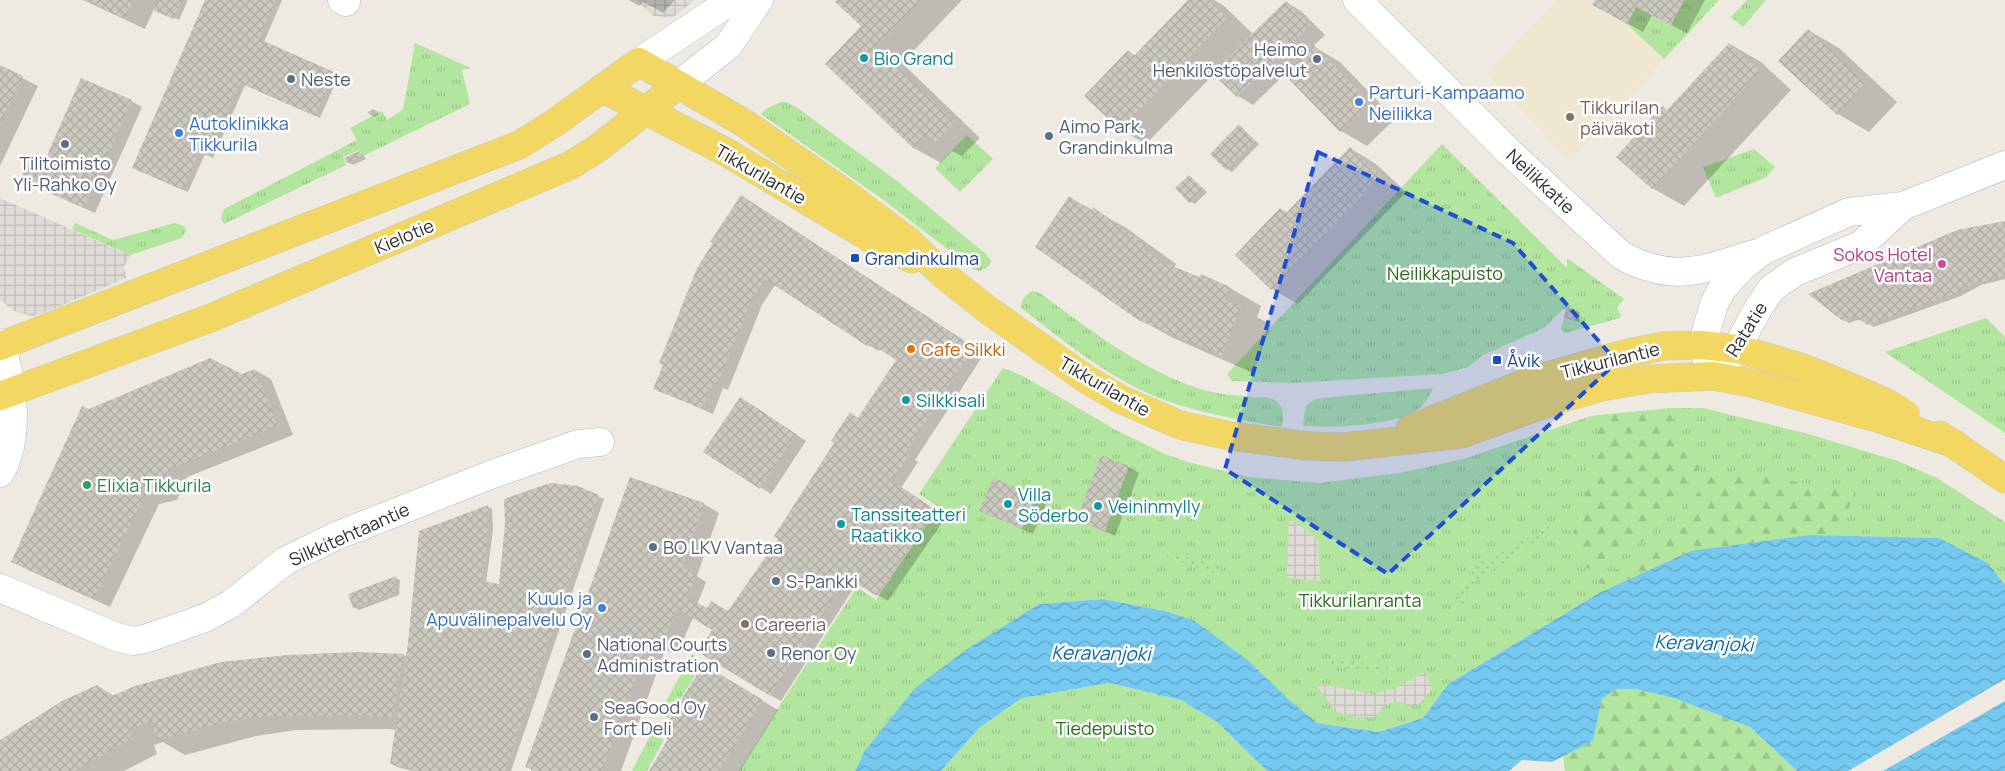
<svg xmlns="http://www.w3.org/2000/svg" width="2005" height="771" font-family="Manrope,sans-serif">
<defs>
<pattern id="grass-tufts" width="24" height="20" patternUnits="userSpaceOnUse" patternTransform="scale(1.25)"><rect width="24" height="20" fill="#b2e59e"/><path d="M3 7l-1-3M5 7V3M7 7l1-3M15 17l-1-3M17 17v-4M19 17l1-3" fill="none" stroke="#99c588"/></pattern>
<pattern id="forest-firs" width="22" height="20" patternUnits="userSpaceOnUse" patternTransform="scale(1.25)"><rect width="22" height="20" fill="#b2e59e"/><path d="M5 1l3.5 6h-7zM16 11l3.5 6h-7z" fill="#99c588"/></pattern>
<pattern id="garden-dots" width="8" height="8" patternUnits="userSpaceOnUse" patternTransform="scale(1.25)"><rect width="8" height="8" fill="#b2e59e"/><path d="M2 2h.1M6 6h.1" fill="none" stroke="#99c588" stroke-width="1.8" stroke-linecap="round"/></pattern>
<pattern id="plaza-grid" width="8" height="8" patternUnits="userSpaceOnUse" patternTransform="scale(1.25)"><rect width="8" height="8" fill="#dfdcd8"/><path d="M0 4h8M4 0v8" fill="none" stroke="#c0bdba"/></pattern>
<pattern id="water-waves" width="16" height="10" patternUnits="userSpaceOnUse" patternTransform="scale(1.25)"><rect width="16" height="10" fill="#75c9f0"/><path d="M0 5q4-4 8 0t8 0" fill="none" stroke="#60a4c3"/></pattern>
<pattern id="building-cross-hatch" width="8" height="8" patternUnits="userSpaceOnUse" patternTransform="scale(1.25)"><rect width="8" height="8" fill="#cbc8bf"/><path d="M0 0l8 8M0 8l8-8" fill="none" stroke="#afaca4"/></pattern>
</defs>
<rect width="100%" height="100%" fill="#efeae1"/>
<!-- education -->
<polygon fill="#f0e7d1" points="1556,0 1719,0 1571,160 1486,74"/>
<!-- grass -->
<g fill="url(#grass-tufts)">
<polygon points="1684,0 1719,0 1664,59 1627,24 1636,7 1671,25"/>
<polygon points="1747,0 1766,0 1743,27 1731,17"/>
<polygon points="415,43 471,68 462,70 470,104 363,156 359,150 343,157 346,165 224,224 221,219 224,209 357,140 350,128 382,111 387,120 403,110"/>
<polygon points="781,102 787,102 799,109 897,181 986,254 991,261 989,266 980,271 973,269 885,201 761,114 767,108"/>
<polygon points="967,135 993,159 960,192 935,168"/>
<polygon points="1442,144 1567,268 1567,258 1624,299 1617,308 1621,316 1620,318 1565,333 1561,329 1564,319 1574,320 1576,310 1563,309 1544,328 1483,355 1468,367 1443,374 1292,383 1232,381 1227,374"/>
<polygon points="1754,149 1775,167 1767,177 1716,198 1703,167"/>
<polygon points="75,223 113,240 175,223 184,226 186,231 182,238 130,255 72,229"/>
<path d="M1032 291 1040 293C1090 330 1140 369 1200 389 1215 394 1236 395 1252 397 1259 398 1269 396 1275 400 1284 406 1284 417 1282 427 1243 421 1205 414 1167 401 1112 381 1066 343 1020 307 1022 300 1025 295 1032 291Z"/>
<polygon points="1986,318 2005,337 2005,433 1885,352"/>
<polygon points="1003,368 1023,376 1116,430 1165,454 1188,462 1248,477 1319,483 1399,473 1463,459 1591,416 1670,408 1703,408 1808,434 1898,461 1937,478 2005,522 2005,585 1988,563 1939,538 1810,535 1599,593 1448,684 1423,718 1379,732 1317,723 1287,698 1249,661 1195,621 1169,612 1103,599 1039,604 864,752 855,771 739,771 780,705 857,587 876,600 939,507 919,494"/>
<path d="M1433 388C1429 397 1425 404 1417 410 1393 426 1332 428 1303 426 1305 409 1303 402 1321 398Z"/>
<polygon points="692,654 703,662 669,718 659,714"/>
<polygon points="1110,683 1181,700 1217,722 1267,771 941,771 979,728 1022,698"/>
<polygon points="652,732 664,740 647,771 632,771"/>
</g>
<!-- forest -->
<g fill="url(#forest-firs)">
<path d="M1668 409 1684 446 1700 467 1661 523 1645 540 1608 557 1591 570 1580 564 1579 548 1570 542C1585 502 1598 458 1599 415Z"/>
<polygon points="1742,473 1854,491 1840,536 1810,535 1691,551 1599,593 1600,579 1652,550 1712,475"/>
<polygon points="1616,689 1636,689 1674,698 1750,727 1797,771 1565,771 1563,756 1593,741 1602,699"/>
</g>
<!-- garden -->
<g fill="url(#garden-dots)">
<polygon points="1562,523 1507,561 1476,580 1463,606 1453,601 1478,564 1550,526"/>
<path d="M1163 550 1221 567 1220 574C1212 573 1166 558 1163 555Z"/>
<polygon points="1330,658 1388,666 1387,673 1329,666"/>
</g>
<!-- plaza -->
<g fill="url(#plaza-grid)">
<polygon points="636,0 695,0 672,18 653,16"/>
<polygon points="0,198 130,255 124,267 126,278 44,313 32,316 16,312 0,300"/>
<polygon points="1289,521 1295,522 1318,540 1320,581 1287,578"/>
<polygon points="1425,672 1432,689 1422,701 1414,706 1407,706 1402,702 1389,703 1381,709 1376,717 1356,717 1336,712 1315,683 1373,694 1394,689"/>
</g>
<!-- water -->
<polygon fill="url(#water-waves)" points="1810,535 1939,538 1988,563 2005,585 2005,771 1797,771 1750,727 1674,698 1636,689 1616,689 1602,699 1593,741 1552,762 1522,760 1509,771 1267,771 1217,722 1181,700 1110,683 1022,698 979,728 941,771 855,771 864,752 915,688 967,649 1039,604 1103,599 1169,612 1195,621 1249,661 1287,698 1317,723 1379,732 1423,718 1448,684 1599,593 1691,551"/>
<!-- pier -->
<polygon fill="#efeae1" points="2005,679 2005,701 1883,771 1848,771"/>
<!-- shadow -->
<g fill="#0003">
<polygon points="83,0 188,0 179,20 154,9 145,29"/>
<polygon points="206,0 282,0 264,42 339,75 320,118 245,85 213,158 205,154 188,192 138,170"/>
<polygon points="629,0 675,0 663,13 644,2 639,6"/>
<polygon points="838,0 962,0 902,63 980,138 962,156 952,151 941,163 914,148 863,26"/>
<polygon points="1190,0 1214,0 1224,6 1253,34 1286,2 1301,11 1325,35 1313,46 1340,62 1395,119 1367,146 1341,131 1285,74 1253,105 1238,96 1215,73 1146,144 1120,129 1129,52 1136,56"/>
<polygon points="1596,0 1705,0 1687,33 1652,15 1643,32 1609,13"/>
<polygon points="1808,30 1839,48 1897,102 1869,132 1838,114"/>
<polygon points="1730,44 1761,62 1791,90 1684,206 1652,188 1668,111"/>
<polygon points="0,67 38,86 0,166"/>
<polygon points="131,101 142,107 95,213 32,185 46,161"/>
<polygon points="373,109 378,112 379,114 374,117 369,114 368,112"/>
<polygon points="1239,126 1259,144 1232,172 1227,169"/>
<polygon points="1350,148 1376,164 1406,192 1298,304 1272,289 1237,255 1280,209 1288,213"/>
<polygon points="358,152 363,155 366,159 353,165 348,162"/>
<polygon points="1189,176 1207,192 1195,204 1190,202"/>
<polygon points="1070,198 1125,227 1176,264 1174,268 1200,279 1202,275 1230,288 1261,306 1257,317 1271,325 1253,373 1171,337 1139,319"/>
<polygon points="752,203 984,354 915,460 918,462 901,488 946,517 888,601 857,583 781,701 770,695 714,629 693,618 677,654 665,650 621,771 533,771 527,766 631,478 704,504 719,513 697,576 706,582 697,605 708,610 728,612 779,538 897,360 881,348 879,351 868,345 775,285 762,305 728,390 723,388 713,414 655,388"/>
<polygon points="2005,222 2005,279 1981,285 1961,296 1874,327 1861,319 1849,323 1844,320"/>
<polygon points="1576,310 1580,313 1579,322 1566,318"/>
<polygon points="255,370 271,379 293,435 187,477 177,500 159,504 110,607 28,570 13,561 89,411 242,375"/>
<polygon points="751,404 806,441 771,494 705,452"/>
<polygon points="1129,467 1139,473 1115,536 1079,520"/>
<polygon points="578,487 604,499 511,771 413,771 397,767 392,764 397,730 389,729 296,730 256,736 185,755 163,742 154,745 157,754 124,771 0,771 0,741 97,686 114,696 403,655 407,657 488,507 492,509 493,530 486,583 500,586"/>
<polygon points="1035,498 1046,504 1033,534 981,510"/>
<polygon points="396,578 400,580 399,595 359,610 354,607"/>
<polygon points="719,675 778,710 740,771 650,771"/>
</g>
<!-- building -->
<g fill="url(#building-cross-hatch)">
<polygon points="85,0 133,0 125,19"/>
<polygon points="158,0 182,0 173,19 153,10"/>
<polygon points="205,0 276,0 259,39 334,72 315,116 240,83 208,156 199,152 183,190 132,168"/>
<polygon points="837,0 921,0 876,47 955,122 935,142 927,134 914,149 825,64 861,26 835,2"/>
<polygon points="1188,0 1209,0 1227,18 1120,130 1084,96 1128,50 1134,56"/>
<polygon points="1595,0 1684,0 1671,25 1636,7 1627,24 1592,5"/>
<polygon points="1286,1 1310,25 1237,97 1212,73"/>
<polygon points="1808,29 1866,83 1837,115 1778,61"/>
<polygon points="1729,43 1760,71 1652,189 1616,157 1662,106 1667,110"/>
<polygon points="1314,45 1370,103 1340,132 1284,74"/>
<polygon points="0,65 23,76 0,124"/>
<polygon points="81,78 132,100 84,208 20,180 32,154 45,160"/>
<polygon points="1239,124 1255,141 1226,170 1210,154"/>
<polygon points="1350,147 1381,176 1271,290 1235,255 1280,208 1286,213"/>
<polygon points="359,151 362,156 347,163 344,158"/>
<polygon points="1189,175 1203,189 1189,203 1175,188"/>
<polygon points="741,195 974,347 905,453 909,455 892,481 936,510 877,596 846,577 770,696 698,652 712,630 678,609 661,646 649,642 602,771 531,771 532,769 525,767 630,477 704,503 682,567 696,574 687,598 707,608 711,601 728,611 778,539 774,536 834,443 831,441 850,412 858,418 896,360 870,343 867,346 765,279 752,299 717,385 713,383 702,409 653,389 663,365 659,363 697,268 713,243 710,242"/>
<polygon points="1069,196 1091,211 1093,207 1146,245 1143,249 1160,261 1199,277 1201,274 1230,287 1225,300 1241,306 1222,356 1138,320 1035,247"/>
<polygon points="2005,221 2005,275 1988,281 1976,283 1955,293 1868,325 1855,317 1843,321 1808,294 1957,230"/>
<polygon points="1566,308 1576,309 1574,320 1564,319"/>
<polygon points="210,358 242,374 255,369 278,426 172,468 161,491 144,496 94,599 11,562 82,406 89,409"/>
<polygon points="740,397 796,434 760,489 703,452"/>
<polygon points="1101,455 1129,466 1105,531 1077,520"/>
<polygon points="993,478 1036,496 1022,529 979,511"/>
<polygon points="550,483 578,486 599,495 505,771 416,771 390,764 408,643 419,531 488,505 489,526 482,581 499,584 505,524 504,499"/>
<polygon points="396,576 394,593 353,608 348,594"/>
<polygon points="358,652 404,654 392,717 362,715 269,716 229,721 158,740 150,721 129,730 131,739 74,771 0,771 0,740 62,701 97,685 112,696 135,686 221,662 287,655"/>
<polygon points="703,664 763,700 719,771 649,771 668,739 660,735"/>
</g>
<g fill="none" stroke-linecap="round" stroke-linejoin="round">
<!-- minor casing -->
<g stroke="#b4b6c1" stroke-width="29">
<g id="minor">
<polyline points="342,0 346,2"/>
<path d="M1357 0 1509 152 1621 255C1671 283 1702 271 1753 254"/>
<polyline points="639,62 732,0"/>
<polyline points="678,85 728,46 759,0"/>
<polyline points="1903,206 1861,245 1795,272 1772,288 1759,307 1736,349 1713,376 1702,345 1714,304 1722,289 1742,267 1764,250 1849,212 1903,206 2005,165"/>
<path d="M0 343C13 380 21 438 0 473"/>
<polyline points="0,588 116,637 133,641 145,639 205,618 231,604 285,561 336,536 490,475 578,444 600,442"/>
</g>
</g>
<!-- major casing -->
<g stroke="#c9c9c9" stroke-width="29">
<g id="major">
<polyline points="602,88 726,152 870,238 912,259"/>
<polyline points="0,346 519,145 553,124 639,62 744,123 839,189 906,239 945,276 988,310 1089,381 1122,400 1180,425 1230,436 1309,446 1344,447 1461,434 1556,400 1601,387 1649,379 1713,376 1751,383 1877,418 1955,444"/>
<polyline points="0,396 213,317 571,165 598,148 678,85"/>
<polyline points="1410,429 1530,381 1624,354 1663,346 1702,345 1736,349 1760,355 1803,368 1846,385 1887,403 1905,414"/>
<polyline points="1940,435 2005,479"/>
</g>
</g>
<!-- minor -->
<use href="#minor" stroke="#fff" stroke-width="28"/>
<!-- major -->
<use href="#major" stroke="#f2d863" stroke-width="28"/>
</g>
<!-- marked area -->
<path fill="#1d4ed8" fill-opacity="0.2" stroke="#1d4ed8" stroke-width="4" stroke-dasharray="10 6" stroke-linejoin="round" d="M1318 152 1513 243 1617 362 1388 574 1225 469Z"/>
<!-- markers -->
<g fill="#0f9aa8" stroke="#fff" stroke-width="2">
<circle cx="864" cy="58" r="5"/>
<circle cx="906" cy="400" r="5"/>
<circle cx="1008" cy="504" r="5"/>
<circle cx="1098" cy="506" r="5"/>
<circle cx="841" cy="524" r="5"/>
</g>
<g fill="#5c6f8a" stroke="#fff" stroke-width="2">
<circle cx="1317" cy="59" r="5"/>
<circle cx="291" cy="79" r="5"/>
<circle cx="1049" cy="136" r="5"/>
<circle cx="65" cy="144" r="5"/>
<circle cx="653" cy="547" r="5"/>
<circle cx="776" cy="581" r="5"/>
<circle cx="771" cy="653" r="5"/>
<circle cx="587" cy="654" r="5"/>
<circle cx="594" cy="717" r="5"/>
</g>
<g fill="#3f7fe0" stroke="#fff" stroke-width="2">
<circle cx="1359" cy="102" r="5"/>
<circle cx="179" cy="133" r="5"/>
<circle cx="602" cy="608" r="5"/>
</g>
<g fill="#8d6e63" stroke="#fff" stroke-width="2">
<circle cx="1570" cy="117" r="5"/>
<circle cx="745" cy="624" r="5"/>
</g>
<g fill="#1a4fb4" stroke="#fff" stroke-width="2">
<rect x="850" y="253" width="10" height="10" rx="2.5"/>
<rect x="1492" y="355" width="10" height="10" rx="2.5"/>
</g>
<circle fill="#d1479c" stroke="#fff" stroke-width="2" cx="1942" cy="264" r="5"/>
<circle fill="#e8710a" stroke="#fff" stroke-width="2" cx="911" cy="349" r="5"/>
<circle fill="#2e9e5b" stroke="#fff" stroke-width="2" cx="87" cy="485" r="5"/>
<g text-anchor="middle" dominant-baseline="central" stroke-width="5" stroke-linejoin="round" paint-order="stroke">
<!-- service labels -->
<g font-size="18" fill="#4e5e75" stroke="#fff" text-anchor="start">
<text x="1307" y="49" text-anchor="end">Heimo<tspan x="1307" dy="21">Henkilöstöpalvelut</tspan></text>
<text x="301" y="79">Neste</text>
<text x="1059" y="126">Aimo Park,<tspan x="1059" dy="21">Grandinkulma</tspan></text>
<text x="65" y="163" text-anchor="middle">Tilitoimisto<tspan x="65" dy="21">Yli-Rahko Oy</tspan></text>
<text x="663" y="547">BO LKV Vantaa</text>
<text x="786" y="581">S-Pankki</text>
<text x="597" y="644">National Courts<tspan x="597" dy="21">Administration</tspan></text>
<text x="781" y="653">Renor Oy</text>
<text x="604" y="707">SeaGood Oy<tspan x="604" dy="21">Fort Deli</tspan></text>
</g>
<!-- culture labels -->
<g font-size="18" fill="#0d838f" stroke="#fff" text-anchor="start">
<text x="874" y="58">Bio Grand</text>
<text x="916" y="400">Silkkisali</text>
<text x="1018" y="494">Villa<tspan x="1018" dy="21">Söderbo</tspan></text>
<text x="1108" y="506">Veininmylly</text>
<text x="851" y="514">Tanssiteatteri<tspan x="851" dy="21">Raatikko</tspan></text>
</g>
<!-- shop labels -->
<g font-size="18" fill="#366cbe" stroke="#fff" text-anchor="start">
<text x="1369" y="92">Parturi-Kampaamo<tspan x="1369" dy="21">Neilikka</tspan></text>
<text x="189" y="123">Autoklinikka<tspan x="189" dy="21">Tikkurila</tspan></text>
<text x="592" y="598" text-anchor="end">Kuulo ja<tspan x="592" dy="21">Apuvälinepalvelu Oy</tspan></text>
</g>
<!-- education labels -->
<g font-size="18" fill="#785e54" stroke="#fff" text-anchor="start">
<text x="1580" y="107">Tikkurilan<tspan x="1580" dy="21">päiväkoti</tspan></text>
<text x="755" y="624">Careeria</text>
</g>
<!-- street labels -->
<g font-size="18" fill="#2e2e2e" stroke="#fff">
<text transform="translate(761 174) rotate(30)">Tikkurilantie</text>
<text transform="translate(1541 181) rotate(43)">Neilikkatie</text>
<text transform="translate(404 236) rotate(-23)">Kielotie</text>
<text transform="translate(1746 329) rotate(-58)">Ratatie</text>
<text transform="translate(1610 360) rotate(-14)">Tikkurilantie</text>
<text transform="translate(1105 386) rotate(30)">Tikkurilantie</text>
<text transform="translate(349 534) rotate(-24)">Silkkitehtaantie</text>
</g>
<!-- hotel labels -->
<g font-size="18" fill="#b23c85" stroke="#fff" text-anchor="end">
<text x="1932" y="254">Sokos Hotel<tspan x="1932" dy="21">Vantaa</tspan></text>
</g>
<!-- transit labels -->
<g font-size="18" fill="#164399" stroke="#fff" text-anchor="start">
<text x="865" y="258">Grandinkulma</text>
<text x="1507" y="360">Åvik</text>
</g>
<!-- park labels -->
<g font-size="18" fill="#286e1b" stroke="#fff">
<text x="1445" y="273">Neilikkapuisto</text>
<text x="1360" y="600">Tikkurilanranta</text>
<text x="1105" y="728">Tiedepuisto</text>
</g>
<!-- food labels -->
<g font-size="18" fill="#c56008" stroke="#fff" text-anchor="start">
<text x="921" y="349">Cafe Silkki</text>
</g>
<!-- leisure labels -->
<g font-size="18" fill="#27864d" stroke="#fff" text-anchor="start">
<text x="97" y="485">Elixia Tikkurila</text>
</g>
<!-- water labels -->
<g font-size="19" font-style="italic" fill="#0d67a3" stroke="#fff">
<text transform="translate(1704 643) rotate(2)">Keravanjoki</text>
<text transform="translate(1101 653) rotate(1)">Keravanjoki</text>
</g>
</g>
</svg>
